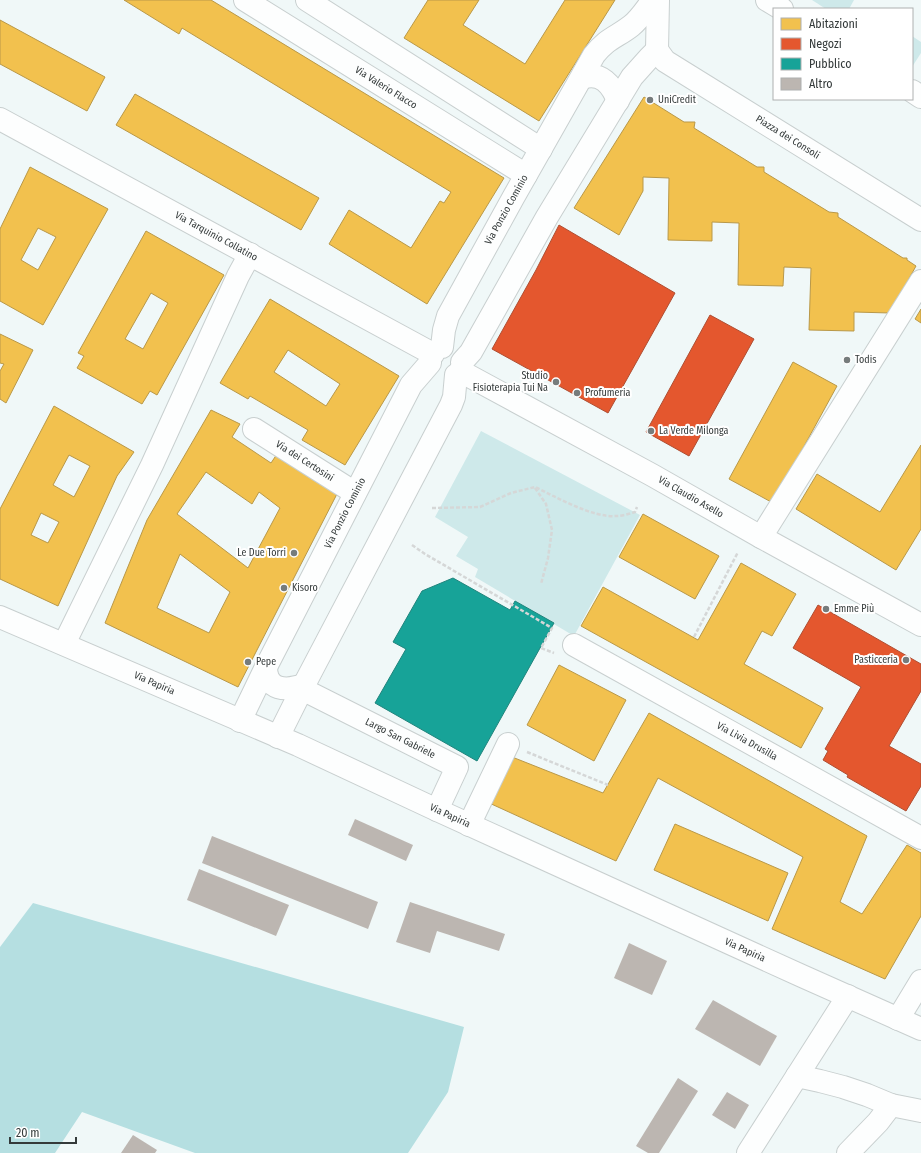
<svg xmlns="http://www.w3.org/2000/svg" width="921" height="1153" font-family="'Fira Sans Condensed',sans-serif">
<rect width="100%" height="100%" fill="#f0f8f8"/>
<!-- green -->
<g fill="#cee9ea">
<polygon points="812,0 854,0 849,9 826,9"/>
<polygon points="912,36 921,42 921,53 912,67"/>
<polygon points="481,431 640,515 574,636 475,577 478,569 456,556 468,537 435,517"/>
</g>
<!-- forest -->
<polygon fill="#b5dfe1" points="33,903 464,1027 448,1092 408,1153 195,1153 82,1112 55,1153 0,1153 0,947"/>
<!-- homes -->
<g fill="#f2c14e" stroke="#b99848" fill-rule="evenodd">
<polygon points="124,0 211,0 504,178 427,304 329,244 349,210 411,248 440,201 444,203 451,192 182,28 179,34"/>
<polygon points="428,0 479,0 463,25 525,64 565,0 615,0 539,121 404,38"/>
<polygon points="0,20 105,77 87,111 0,64"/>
<polygon points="135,94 319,198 301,230 116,125"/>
<polygon points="644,97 684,122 695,122 694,128 757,167 764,167 764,172 829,212 838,213 838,217 903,258 907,258 907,260 916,266 890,313 854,312 854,331 809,330 811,268 784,267 783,286 738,285 739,223 712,222 712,241 668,240 669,178 643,177 643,191 619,235 574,208"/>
<path d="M30 167 108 209 43 325 0 301V229ZM38 228 56 237 38 270 21 260Z"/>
<path d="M146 231 224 275 157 395 150 391 142 404 77 368 84 356 78 353ZM151 293 168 303 143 349 125 339Z"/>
<path d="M270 299 399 376 345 465 302 440 308 430 250 396 248 399 220 383ZM288 350 340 384 326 406 274 372Z"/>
<polygon points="921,309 921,323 915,319"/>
<polygon points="0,334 33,350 6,403 0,399 0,371 4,364 0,363"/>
<polygon points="793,362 837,386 773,503 729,479"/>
<path d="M54 406 134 452 117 476 58 606 0 579V509ZM69 455 90 466 74 497 53 485ZM41 513 59 522 48 543 31 535Z"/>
<path d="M211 410 240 424 232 437 271 463 277 454 338 492 238 687 105 623 147 520ZM206 472 252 504 259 492 280 508 248 568 177 514ZM180 554 230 592 209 633 157 608Z"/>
<polygon points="921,445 921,529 896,570 796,509 817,474 880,512"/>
<polygon points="643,514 719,556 695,599 619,557"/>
<polygon points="741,563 796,594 772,636 762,631 744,664 823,708 801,748 581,626 603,587 698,640"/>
<polygon points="559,665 626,700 594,761 527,725"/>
<polygon points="649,713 867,836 840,902 862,914 907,845 921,853 921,916 885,979 772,929 803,857 658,778 616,861 487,802 507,755 603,793"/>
<polygon points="675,824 788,873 768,921 654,870"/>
</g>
<!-- shops -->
<g fill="#e4572e" stroke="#af4e32">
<polygon points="559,225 675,293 608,413 492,349 536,270"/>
<polygon points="710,315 754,339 689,456 646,432"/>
<polygon points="818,605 921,664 921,691 889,746 921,764 921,786 906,811 847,777 848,775 823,760 828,751 825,749 861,687 793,648"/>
</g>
<!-- public -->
<polygon fill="#17a398" stroke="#20847c" points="453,578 510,610 515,601 554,623 477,761 375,703 406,649 393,642 422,591"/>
<!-- building -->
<g fill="#bcb6b1">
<polygon points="355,819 413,845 406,861 348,835"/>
<polygon points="212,836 378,902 368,929 202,863"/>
<polygon points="199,869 289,905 276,936 187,900"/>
<polygon points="410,902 505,934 499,951 437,931 430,953 396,942"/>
<polygon points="629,943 667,961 652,995 614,978"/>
<polygon points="713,1000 777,1036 760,1066 695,1029"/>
<polygon points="678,1078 698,1091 659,1153 648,1153 636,1146"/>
<polygon points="727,1092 749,1105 735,1129 712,1115"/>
<polygon points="133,1135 157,1150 155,1153 121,1153"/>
</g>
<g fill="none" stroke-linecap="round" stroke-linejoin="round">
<!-- minor casing -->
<g stroke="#c8cfcf" stroke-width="24">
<g id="minor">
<path id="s1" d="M245 0 526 175"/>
<polyline points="307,0 541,149"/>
<polyline points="767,0 782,9"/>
<path id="s2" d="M657 50 665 61 921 220"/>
<polyline points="657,50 658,0"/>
<path d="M582 78C601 71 612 85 618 101"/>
<polyline points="912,91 921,97"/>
<path id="s3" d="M0 119 433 354"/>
<path id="s4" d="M442 347 444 330 448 316 513 198 594 55C606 39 617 37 631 26 640 19 646 9 653 0"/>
<polyline points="462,362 471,352 547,217 632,77 649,58 657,50"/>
<path id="s5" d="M460 371 652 475 761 537 921 625"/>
<path id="s6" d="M254 429 355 493"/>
<polyline points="761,537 921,281"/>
<path id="s7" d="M0 617 298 745 437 810 802 976 921 1029"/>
<polyline points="64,644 152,465 238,276 250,254"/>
<path id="s8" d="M574 645 921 838"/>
<path d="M266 667C266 691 286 691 304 685"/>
<path id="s9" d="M302 689 457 767 437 810"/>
<path id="s10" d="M240 721 266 667 411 385 430 363"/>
<polyline points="278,737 304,685 451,405 454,397 456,375"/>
<polyline points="469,825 508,744"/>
<polyline points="898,1019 921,981"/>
<polyline points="797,1076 820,1081 843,1087 867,1095 891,1105 921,1111"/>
<polyline points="748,1153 848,996"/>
<polyline points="848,1153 878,1122 891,1105"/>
</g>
</g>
<!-- path -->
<g stroke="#d5d7d7" stroke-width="2.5" stroke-dasharray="4 2" stroke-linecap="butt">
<polyline points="535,488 546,504 552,530 548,558 541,584"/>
<path d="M432 508 480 507 511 493 535 487C556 497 593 518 616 516 622 516 629 514 635 512L637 507"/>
<polyline points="412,545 425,554 552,628 541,648 554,653"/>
<polyline points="694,637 738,552"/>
<polyline points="527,752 608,785"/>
</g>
<!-- minor -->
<use href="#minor" stroke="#fdfefe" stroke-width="22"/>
</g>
<!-- markers -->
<g fill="#767c7c" stroke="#fff" stroke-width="1.5">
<circle cx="650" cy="100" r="4"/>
<circle cx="847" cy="360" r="4"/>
<circle cx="556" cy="382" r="4"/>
<circle cx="577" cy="393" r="4"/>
<circle cx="651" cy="431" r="4"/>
<circle cx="294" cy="553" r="4"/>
<circle cx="284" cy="588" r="4"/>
<circle cx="826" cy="609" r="4"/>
<circle cx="906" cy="660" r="4"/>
<circle cx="248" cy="662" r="4"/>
</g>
<g text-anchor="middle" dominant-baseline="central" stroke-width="4" stroke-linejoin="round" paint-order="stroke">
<!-- street labels -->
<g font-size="10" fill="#343a3a" stroke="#fff">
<text stroke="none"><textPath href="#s1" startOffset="166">Via Valerio Flacco</textPath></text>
<text stroke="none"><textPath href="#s2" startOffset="158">Piazza dei Consoli</textPath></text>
<text stroke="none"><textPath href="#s4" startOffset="153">Via Ponzio Cominio</textPath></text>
<text stroke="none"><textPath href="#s3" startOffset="246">Via Tarquinio Collatino</textPath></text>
<text stroke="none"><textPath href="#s6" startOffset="60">Via dei Certosini</textPath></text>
<text stroke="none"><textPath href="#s5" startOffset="263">Via Claudio Asello</textPath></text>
<text stroke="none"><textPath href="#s10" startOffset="233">Via Ponzio Cominio</textPath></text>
<text stroke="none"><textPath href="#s7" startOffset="168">Via Papiria</textPath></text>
<text stroke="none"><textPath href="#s9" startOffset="110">Largo San Gabriele</textPath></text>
<text stroke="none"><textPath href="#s8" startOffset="198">Via Livia Drusilla</textPath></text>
<text stroke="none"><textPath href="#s7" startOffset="492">Via Papiria</textPath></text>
<text stroke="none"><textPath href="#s7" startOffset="816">Via Papiria</textPath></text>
</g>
<!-- poi labels -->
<g font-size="10" fill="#343a3a" stroke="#fff" text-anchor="start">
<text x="658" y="100">UniCredit</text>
<text x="855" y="360">Todis</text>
<text x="548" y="376" text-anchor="end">Studio<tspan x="548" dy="12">Fisioterapia Tui Na</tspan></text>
<text x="585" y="393">Profumeria</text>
<text x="659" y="431">La Verde Milonga</text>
<text x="286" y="553" text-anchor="end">Le Due Torri</text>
<text x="292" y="588">Kisoro</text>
<text x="834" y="609">Emme Più</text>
<text x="898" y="660" text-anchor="end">Pasticceria</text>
<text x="256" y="662">Pepe</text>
</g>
</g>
<!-- legend -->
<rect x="773" y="8" width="140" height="92" fill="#ffffff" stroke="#aeb0b0"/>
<rect x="781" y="18" width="20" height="12" fill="#f2c14e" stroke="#aeb0b0"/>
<text x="809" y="28" font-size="12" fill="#343a3a">Abitazioni</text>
<rect x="781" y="38" width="20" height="12" fill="#e4572e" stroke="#aeb0b0"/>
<text x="809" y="48" font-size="12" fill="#343a3a">Negozi</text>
<rect x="781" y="58" width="20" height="12" fill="#17a398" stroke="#aeb0b0"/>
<text x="809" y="68" font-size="12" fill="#343a3a">Pubblico</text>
<rect x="781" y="78" width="20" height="12" fill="#bcb6b1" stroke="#aeb0b0"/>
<text x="809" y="88" font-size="12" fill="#343a3a">Altro</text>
<!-- scale -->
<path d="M10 1137v6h66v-6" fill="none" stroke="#343a3a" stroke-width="2"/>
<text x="16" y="1137" font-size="12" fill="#343a3a" stroke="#ffffff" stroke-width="3" paint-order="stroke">20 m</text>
</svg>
